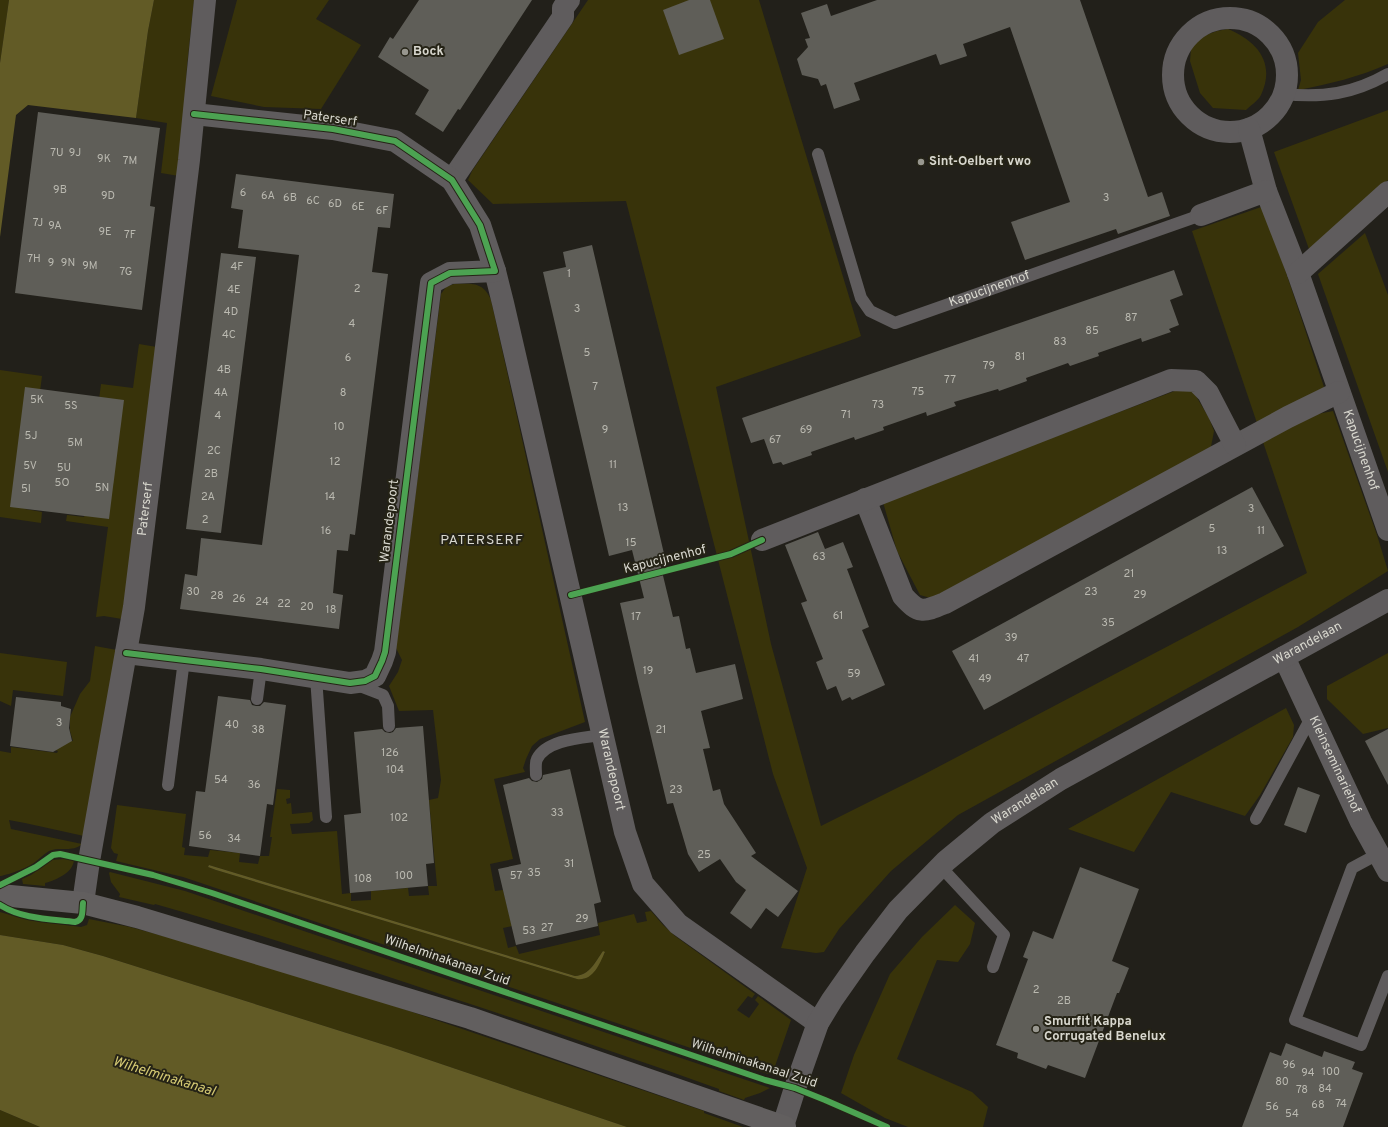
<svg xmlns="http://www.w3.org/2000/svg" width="1388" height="1127" font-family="Overpass,sans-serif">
<rect width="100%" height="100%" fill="#22201a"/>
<!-- green -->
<g fill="#38330a" fill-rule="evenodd">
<polygon points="0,0 9,0 0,63"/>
<polygon points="154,0 194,0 187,66 181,163 179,176 161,173 167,123 136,118 148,31"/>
<polygon points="237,0 329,0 316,19 361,45 321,109 264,107 211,96"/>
<polygon points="588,0 759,0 861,336 857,338 716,387 771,644 821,826 919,777 1307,573 1263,442 1313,415 1333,411 1377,535 1388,571 1298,627 958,815 891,871 839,929 824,952 816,953 781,948 807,868 773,774 626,201 493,204 468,180 472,171"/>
<path d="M1345 0H1388V64C1359 77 1329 84 1298 90L1301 80 1298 53 1318 22Z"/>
<path d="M1228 29C1257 41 1276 63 1261 95 1258 101 1250 106 1246 110L1213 108 1200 93 1190 61 1191 49 1198 38 1217 31Z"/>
<polygon points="1388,110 1388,180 1309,249 1274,152"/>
<polygon points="1264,206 1324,387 1308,400 1258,426 1192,231"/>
<polygon points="1365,233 1388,295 1388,472 1318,274"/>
<path d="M454 284C471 284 483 281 491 300L585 722 540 739 532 746 526 759 523 768 525 772 494 779 513 859 490 864 495 891 503 890 512 926 503 928 508 948 516 946 519 954 600 935 598 923 634 914 637 923 647 921 645 912 651 911 663 925 675 936 755 994 752 998 748 996 737 1010 749 1018 759 1004 755 1000 758 996 791 1020 773 1072 771 1074H768L183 877 116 861 118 854 114 853 111 848 117 805 186 814 182 847 185 848 184 855 208 857 210 850 240 853 239 862 258 864 260 856H269L272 837H270L277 789 290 790V798L286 799 287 804 291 803 292 814 312 812 313 820 309 823 290 824 292 834 337 831 342 894 351 893V901L371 900V891L408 888 409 896 429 895 428 886H437L429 800 438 798 441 780 433 710 399 711 389 686 398 672 402 660 396 648 441 294 446 287ZM209 865 575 976C590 975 595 962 603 951L605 953 584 979H577L216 870 208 867Z"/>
<polygon points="139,344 157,347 122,619 104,616 96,617 108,527 66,521 67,515 84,517 101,384 133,388"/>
<polygon points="0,370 42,376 25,509 42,512 41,523 0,517"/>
<polygon points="1180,389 1193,391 1209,418 1214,431 1210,452 934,599 920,595 897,551 883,502"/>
<path d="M95 646 117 650 84 836 25 823 9 820 11 829 82 844C72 853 61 846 49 851 42 855 37 862 29 866 24 869 4 876 0 876V751L11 753V747L57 753 58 751 55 750 70 739 72 741H73L70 731V717L80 694 90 681Z"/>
<polygon points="0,653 67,662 63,696 13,690 11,706 0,701"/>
<polygon points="1388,653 1388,728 1363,734 1327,699 1327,686"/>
<polygon points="1286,708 1294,725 1293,737 1260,795 1245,816 1171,792 1134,852 1068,829"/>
<path d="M64 859 74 860C73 873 56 880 45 883V886L23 884 22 879 31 875 52 860Z"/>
<path d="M110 872 185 891 770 1088 760 1093 745 1098 744 1100 719 1091V1089C633 1058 546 1029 458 1000 358 967 257 933 155 904L154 905 119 897 120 894 111 882 109 873Z"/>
<polygon points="955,905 975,923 970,944 958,962 937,960 897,1059 972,1092 988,1107 983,1127 908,1127 885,1118 841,1093 854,1055 890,974 922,937"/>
<polygon points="0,912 28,920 81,927 87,925 89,919 130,927 163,936 309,977 704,1111 704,1113 743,1127 627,1127 391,1047 103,956 63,945 0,935"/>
<polygon points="0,1110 40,1127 0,1127"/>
</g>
<!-- water -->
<g fill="#625b26">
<polygon points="9,0 154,0 148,31 136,118 28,105 16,115 0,237 0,63"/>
<path d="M209 865 575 976C590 975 595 962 603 951L605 952C599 965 593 981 577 979L216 870 208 867Z"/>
<polygon points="0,935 63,945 103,956 391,1047 627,1127 40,1127 0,1110"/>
</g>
<!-- building -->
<g fill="#5f5e58">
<polygon points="419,0 532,0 460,110 458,109 443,132 415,114 429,90 378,57 390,37 393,39"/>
<polygon points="689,0 710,0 724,39 679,55 663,10"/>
<polygon points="877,0 1080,0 1148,197 1162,192 1170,216 1118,234 1116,229 1025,260 1011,222 1070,202 1010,27 963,44 967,56 940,65 936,54 854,83 860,100 834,109 826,84 821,86 818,79 802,75 797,59 808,47 805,39 810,38 801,13 827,4 831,16"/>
<polygon points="38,112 160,128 150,206 155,207 142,310 15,293"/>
<polygon points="236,174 394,194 390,228 378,227 372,272 388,274 355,535 350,534 348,551 337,550 333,593 343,595 339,629 180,609 185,574 197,576 201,538 262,545 278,423 299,255 238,248 243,210 231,208"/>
<polygon points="592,245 665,558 659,559 673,617 679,616 686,649 690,648 696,673 735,664 743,699 701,711 710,748 703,749 713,791 720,789 724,804 756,853 751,856 798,891 778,917 766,908 751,929 730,913 746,890 736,882 720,859 699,872 688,854 673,803 667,804 638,682 620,603 644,598 632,550 609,556 543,272 566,267 563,252"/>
<polygon points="221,253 256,257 221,533 186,529"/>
<polygon points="1174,270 1183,295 1170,300 1179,325 1169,329 1171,332 1142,342 1141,338 1098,353 1099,356 1070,366 1068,363 1026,378 1027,381 999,391 998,389 954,402 956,406 927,416 926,412 883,427 884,430 855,440 854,437 811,452 812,455 783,465 781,462 773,464 764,439 751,443 742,418"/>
<polygon points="25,387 124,400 109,519 10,507"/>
<polygon points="1252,487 1284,546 984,710 952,651"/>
<polygon points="818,532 825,549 843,542 853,567 847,569 869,627 862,630 885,685 852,700 850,697 842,701 836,686 827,690 816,662 823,659 801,603 807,601 785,545"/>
<polygon points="218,696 250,700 252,705 256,706 260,706 264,702 286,705 273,805 267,804 260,856 189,846 196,791 205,792"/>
<polygon points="16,697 61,702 61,706 71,709 69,728 72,741 53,752 10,746"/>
<polygon points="423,726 434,863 426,864 428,886 350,893 344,815 361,813 354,732 382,729 385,732 390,733 393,732 396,728"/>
<polygon points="1388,729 1388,785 1365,741"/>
<polygon points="570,769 601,902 594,904 598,926 516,945 498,869 521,864 503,785 529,778 532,781 537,782 542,779 543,775"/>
<polygon points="1298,787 1320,795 1306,833 1284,825"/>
<polygon points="1080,867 1139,889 1112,961 1129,968 1119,993 1117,993 1085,1078 1048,1065 1046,1069 1017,1058 1018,1053 996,1045 1028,959 1023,957 1033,931 1053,939"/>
<polygon points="1286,1043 1322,1057 1324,1051 1355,1062 1352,1069 1363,1073 1343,1127 1242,1127 1270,1052 1281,1056"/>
</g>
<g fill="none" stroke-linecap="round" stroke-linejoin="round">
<!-- lane -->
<g stroke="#5f5c5d" stroke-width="12">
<path d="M1283 94C1323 98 1353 94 1388 74"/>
<path id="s1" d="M818 154 861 298 870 311 895 323 1201 215"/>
<polyline points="316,677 326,817"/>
<polyline points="357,685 383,695 388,706 389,726"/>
<polyline points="257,699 261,669"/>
<path d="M536 775C536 770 535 763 537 759 547 739 583 738 602 735"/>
<polyline points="168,785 184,660"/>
<polyline points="1256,819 1312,716"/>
<polyline points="1378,854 1352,868 1295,1020 1361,1045 1388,976"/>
<polyline points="941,867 1004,935 993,967"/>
</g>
<!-- street -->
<g stroke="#5f5c5d" stroke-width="22">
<circle cx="1230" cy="75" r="57"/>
<path id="s2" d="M1249 129 1266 191 1298 273 1388 530"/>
<polyline points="452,180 563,17 563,8 569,0"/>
<polyline points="1201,215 1266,191"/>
<path id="s3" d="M495 271 503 303 625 832 643 884 678 924 818 1023"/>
<polyline points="1298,273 1388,192"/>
<path d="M865 499 903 596C919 614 923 612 945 603L1288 417 1339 392"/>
<polyline points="762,540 1171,380 1196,381 1208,393 1235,445"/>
<polyline points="126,653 261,669 350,683 365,681 375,676 382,661 385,652 431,283 450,273 495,271 480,225 452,180 395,141 333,129 194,114"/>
<path id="s4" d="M1284 657 1361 822 1388 871"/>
<path id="s5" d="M83 903 89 861 134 607 189 160 205 0"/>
<path id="s6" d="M783 1126 795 1088 818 1023 832 1000 865 953 898 910 946 861 992 823 1061 779 1388 600"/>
</g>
<!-- secondary -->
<polyline stroke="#625f5f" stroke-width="22" points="0,895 83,903 137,917 470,1018 785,1127"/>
<!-- cycleway casing -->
<g stroke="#252316" stroke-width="8">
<g id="cycleway">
<polyline points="571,595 731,554 762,540"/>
<polyline points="126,653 261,669 350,683 365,681 375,676 382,661 385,652 431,283 450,273 495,271 480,225 452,180 395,141 333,129 194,114"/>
<polyline points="0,885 36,867 53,855 60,854 153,875 212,893 765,1080 795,1088 825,1100 887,1127"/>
<path d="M0 905C22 919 50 919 75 922 84 920 82 911 83 903"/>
</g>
</g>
<!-- cycleway -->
<use href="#cycleway" stroke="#4ca352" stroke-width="6"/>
</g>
<!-- markers -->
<g fill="#98978f" stroke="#252316" stroke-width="1.5">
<circle cx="405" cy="52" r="4"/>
<circle cx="921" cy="162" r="4"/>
<circle cx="1036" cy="1029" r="4"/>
</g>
<g text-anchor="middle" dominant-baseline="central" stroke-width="4" stroke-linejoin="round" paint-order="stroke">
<!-- number labels -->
<g font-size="11" fill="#bab9b0">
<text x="57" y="153">7U</text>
<text x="75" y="153">9J</text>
<text x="104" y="159">9K</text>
<text x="130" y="161">7M</text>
<text x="60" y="190">9B</text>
<text x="243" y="193">6</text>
<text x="108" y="196">9D</text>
<text x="268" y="196">6A</text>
<text x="290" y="198">6B</text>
<text x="1106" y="198">3</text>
<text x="313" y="201">6C</text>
<text x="335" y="204">6D</text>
<text x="358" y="207">6E</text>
<text x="382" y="211">6F</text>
<text x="38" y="223">7J</text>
<text x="55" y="226">9A</text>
<text x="105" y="232">9E</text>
<text x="130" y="235">7F</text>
<text x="34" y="259">7H</text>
<text x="51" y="263">9</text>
<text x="68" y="263">9N</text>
<text x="90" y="266">9M</text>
<text x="237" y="267">4F</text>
<text x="126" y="272">7G</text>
<text x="569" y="274">1</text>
<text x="357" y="289">2</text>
<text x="234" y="290">4E</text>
<text x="577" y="309">3</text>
<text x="231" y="312">4D</text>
<text x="1131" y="318">87</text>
<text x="352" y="324">4</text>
<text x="1092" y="331">85</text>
<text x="229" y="335">4C</text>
<text x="1060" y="342">83</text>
<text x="587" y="353">5</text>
<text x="1020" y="357">81</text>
<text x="348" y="358">6</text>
<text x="989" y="366">79</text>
<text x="224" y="370">4B</text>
<text x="950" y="380">77</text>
<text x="595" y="387">7</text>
<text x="918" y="392">75</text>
<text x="221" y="393">4A</text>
<text x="343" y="393">8</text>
<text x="37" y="400">5K</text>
<text x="878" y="405">73</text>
<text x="71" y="406">5S</text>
<text x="846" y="415">71</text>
<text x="218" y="416">4</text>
<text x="339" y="427">10</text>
<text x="605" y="430">9</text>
<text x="806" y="430">69</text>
<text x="31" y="436">5J</text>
<text x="775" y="440">67</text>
<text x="75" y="443">5M</text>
<text x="214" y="451">2C</text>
<text x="335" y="462">12</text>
<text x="613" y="465">11</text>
<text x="30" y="466">5V</text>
<text x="64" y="468">5U</text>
<text x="211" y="474">2B</text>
<text x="62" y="483">5O</text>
<text x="102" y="488">5N</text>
<text x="26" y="489">5I</text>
<text x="208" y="497">2A</text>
<text x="330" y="497">14</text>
<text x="623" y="508">13</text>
<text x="1251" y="509">3</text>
<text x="205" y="520">2</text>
<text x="1212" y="529">5</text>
<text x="326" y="531">16</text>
<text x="1261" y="531">11</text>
<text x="631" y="543">15</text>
<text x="1222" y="551">13</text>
<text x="819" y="557">63</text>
<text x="1129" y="574">21</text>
<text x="193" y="592">30</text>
<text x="1091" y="592">23</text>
<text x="1140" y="595">29</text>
<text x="217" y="596">28</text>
<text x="239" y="599">26</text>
<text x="262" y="602">24</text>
<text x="284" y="604">22</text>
<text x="307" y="607">20</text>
<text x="331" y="610">18</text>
<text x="838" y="616">61</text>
<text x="636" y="617">17</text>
<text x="1108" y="623">35</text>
<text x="1011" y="638">39</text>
<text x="974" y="659">41</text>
<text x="1023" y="659">47</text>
<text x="648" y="671">19</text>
<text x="854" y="674">59</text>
<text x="985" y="679">49</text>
<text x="59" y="723">3</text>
<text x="232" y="725">40</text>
<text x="258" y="730">38</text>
<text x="661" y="730">21</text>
<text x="390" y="753">126</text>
<text x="395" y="770">104</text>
<text x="221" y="780">54</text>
<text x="254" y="785">36</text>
<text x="676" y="790">23</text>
<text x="557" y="813">33</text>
<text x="399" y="818">102</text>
<text x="205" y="836">56</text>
<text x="234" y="839">34</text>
<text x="704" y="855">25</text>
<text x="569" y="864">31</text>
<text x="534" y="873">35</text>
<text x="404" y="876">100</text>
<text x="516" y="876">57</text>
<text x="363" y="879">108</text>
<text x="582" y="919">29</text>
<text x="547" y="928">27</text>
<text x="529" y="931">53</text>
<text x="1036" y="990">2</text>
<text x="1064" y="1001">2B</text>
<text x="1289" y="1065">96</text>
<text x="1331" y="1072">100</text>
<text x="1308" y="1073">94</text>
<text x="1282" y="1082">80</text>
<text x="1325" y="1089">84</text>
<text x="1302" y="1090">78</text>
<text x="1341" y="1104">74</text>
<text x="1318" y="1105">68</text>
<text x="1272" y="1107">56</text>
<text x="1292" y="1114">54</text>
</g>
<!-- poi labels -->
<g font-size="13" font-weight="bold" fill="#d8d7ce" stroke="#252316" text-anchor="start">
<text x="413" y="52">Bock</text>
<text x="929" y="162">Sint-Oelbert vwo</text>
<text x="1044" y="1022">Smurfit Kappa<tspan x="1044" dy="15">Corrugated Benelux</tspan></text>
</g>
<!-- street labels -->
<g font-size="13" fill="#d8d7ce" stroke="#252316">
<text transform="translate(330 119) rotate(8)">Paterserf</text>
<text stroke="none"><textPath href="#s1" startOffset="294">Kapucijnenhof</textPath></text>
<text stroke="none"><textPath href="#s2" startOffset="340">Kapucijnenhof</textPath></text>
<text stroke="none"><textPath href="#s5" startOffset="399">Paterserf</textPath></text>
<text transform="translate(390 521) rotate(-83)">Warandepoort</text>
<text transform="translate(665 560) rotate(-14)">Kapucijnenhof</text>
<text stroke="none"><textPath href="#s6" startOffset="739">Warandelaan</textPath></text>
<text stroke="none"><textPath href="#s4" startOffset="119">Kleinseminariehof</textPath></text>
<text stroke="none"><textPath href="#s3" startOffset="512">Warandepoort</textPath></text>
<text stroke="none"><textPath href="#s6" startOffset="415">Warandelaan</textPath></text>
<text transform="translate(447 961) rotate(19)">Wilhelminakanaal Zuid</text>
<text transform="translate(754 1064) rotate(18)">Wilhelminakanaal Zuid</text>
</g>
<!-- neighbourhood labels -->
<g font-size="14" letter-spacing="1" fill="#d8d7ce" stroke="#252316">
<text x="482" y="540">PATERSERF</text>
</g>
<!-- water labels -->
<g font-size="14" font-style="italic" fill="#d3c872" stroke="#252316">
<text transform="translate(164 1077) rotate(17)">Wilhelminakanaal</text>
</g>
</g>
</svg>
